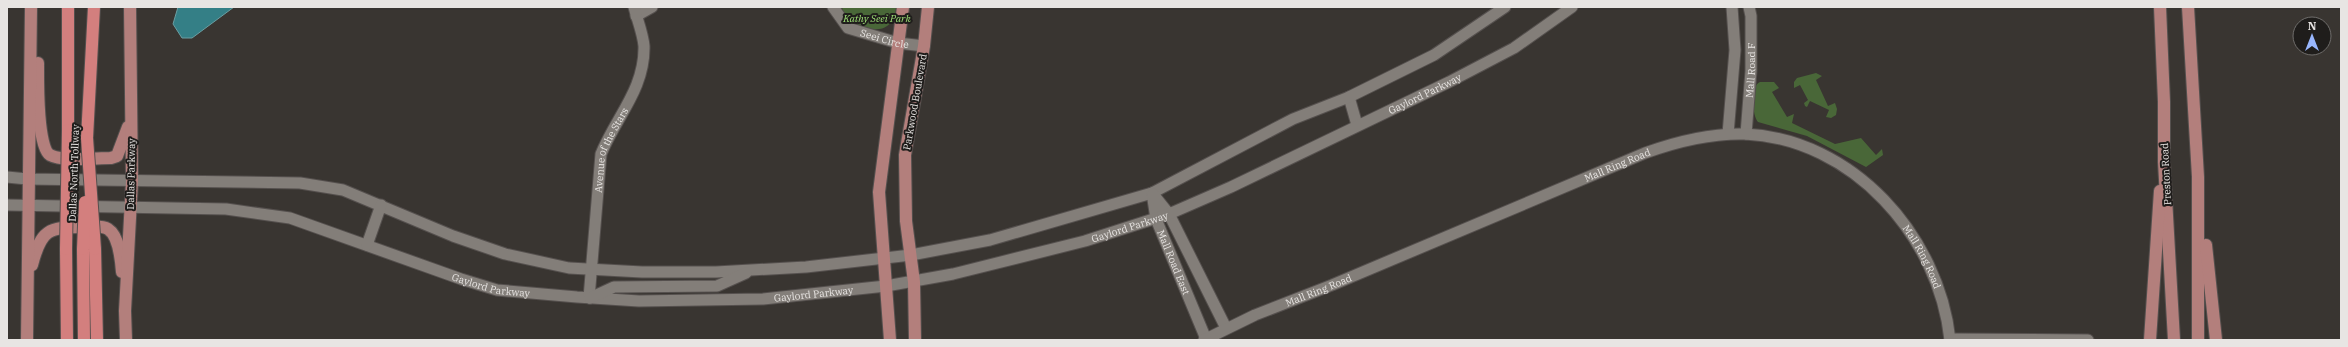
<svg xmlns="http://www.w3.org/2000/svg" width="2348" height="347" font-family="'IBM Plex Serif',serif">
<rect width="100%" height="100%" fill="#393531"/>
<!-- green -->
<g fill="#496738">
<path d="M842 7H896C894 46 844 26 842 7Z"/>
<polygon points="1816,73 1822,76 1816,80 1828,106 1835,103 1837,109 1836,115 1831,118 1826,117 1829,110 1810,101 1807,107 1805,106 1804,103 1808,100 1800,85 1794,88 1794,82 1797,78"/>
<path d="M1760 82H1774L1779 88 1772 92 1787 117 1794 114 1792 123 1835 144 1861 138 1876 155 1882 149 1883 155 1866 167 1807 136 1758 122C1752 115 1750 86 1760 82Z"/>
</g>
<!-- water -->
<polygon fill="#347f86" stroke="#6a9ea2" points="178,7 234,7 192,38 182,38 173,24"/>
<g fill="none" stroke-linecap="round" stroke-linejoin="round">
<!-- minor casing -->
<g stroke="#55504e" stroke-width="13">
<g id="minor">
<path id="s1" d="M833 7 848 28 898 43 924 46"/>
<polyline points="636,16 652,7"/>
<polyline points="1349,97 1357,125"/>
<polyline points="1728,134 1735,50 1732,7"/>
<path id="s2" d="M1746 134 1751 71V16L1749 7"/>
<polyline points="7,177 27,179 300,183 343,190 453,236 505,254 569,268 642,272 716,272 806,267 911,255 990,240 1152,193 1293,119 1349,97 1434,55 1505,7"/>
<path id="s3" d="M1152 193 1156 219 1206 339"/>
<polyline points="1153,194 1169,214 1226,328"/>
<path id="s4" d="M7 205 226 209 290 218 461 279 497 290 577 297 639 301 763 299 886 286 953 274 1085 241 1169 214 1231 187 1449 82 1514 48 1572 7"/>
<polyline points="367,245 381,205"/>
<path id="s5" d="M589 298 601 154C616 117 645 89 644 46 643 34 637 19 634 7"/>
<polyline points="590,298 614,287 717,286 746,273"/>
<polyline points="1950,339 2088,340"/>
<path id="s6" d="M1204 340 1255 315 1332 285 1645 153C1678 141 1710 133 1745 134 1853 139 1939 236 1950 340"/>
</g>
</g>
<!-- major casing -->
<g stroke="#55504e" stroke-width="14">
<g id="major">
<polyline points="2160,7 2164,102 2164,162 2174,340"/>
<polyline points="2188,7 2198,177 2198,340"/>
<path d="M38 63C38 79 37 148 50 155 63 162 95 158 111 158L117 156 128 127"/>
<polyline points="2206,245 2216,340"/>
<path d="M32 265C41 230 48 227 83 227 91 227 101 225 108 229 119 236 121 259 122 272"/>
<polyline points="27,340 31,7"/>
<polyline points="126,340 125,311 132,181 130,7"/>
<polyline points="890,340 879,192 903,7"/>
<polyline points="915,340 914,282 906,221 905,155 924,46 928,7"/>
<polyline points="2150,340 2160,191"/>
</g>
</g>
<!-- highway casing -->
<g stroke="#55504e" stroke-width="14">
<g id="highway">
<polyline points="68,7 68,130"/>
<polyline points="87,138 94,7"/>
<polyline points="66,249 67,340"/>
<polyline points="83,249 84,340"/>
<polyline points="95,249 97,340"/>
</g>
</g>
<!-- minor -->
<use href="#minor" stroke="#837e79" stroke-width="11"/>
<!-- major -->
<use href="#major" stroke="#b37f7c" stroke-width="12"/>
<!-- highway -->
<use href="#highway" stroke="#d37f7e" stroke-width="12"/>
<!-- highway-bridge casing -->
<g stroke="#55504e" stroke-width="14" stroke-linecap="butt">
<g id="highway-bridge">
<polyline points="87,138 95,249"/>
<polyline points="66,249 68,130"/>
<polyline points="83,249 85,202"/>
</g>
</g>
<!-- highway-bridge -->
<use href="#highway-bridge" stroke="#d37f7e" stroke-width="12"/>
</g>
<g text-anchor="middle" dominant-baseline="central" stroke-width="4" stroke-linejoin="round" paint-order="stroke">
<!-- park labels -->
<g font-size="10" font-style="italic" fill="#9ee077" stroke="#1f1d1b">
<text x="877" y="18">Kathy Seei Park</text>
</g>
<!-- street labels -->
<g font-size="10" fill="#e8e5e3" stroke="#1f1d1b">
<text stroke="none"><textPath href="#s1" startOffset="64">Seei Circle</textPath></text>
<text stroke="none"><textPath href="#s2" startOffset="64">Mall Road F</textPath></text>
<text stroke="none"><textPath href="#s4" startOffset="1468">Gaylord Parkway</textPath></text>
<text transform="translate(915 102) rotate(-80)">Parkwood Boulevard</text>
<text stroke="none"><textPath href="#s5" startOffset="151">Avenue of the Stars</textPath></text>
<text stroke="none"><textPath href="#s6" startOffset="449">Mall Ring Road</textPath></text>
<text transform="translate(74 173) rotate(-88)">Dallas North Tollway</text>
<text transform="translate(131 174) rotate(-89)">Dallas Parkway</text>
<text transform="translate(2166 174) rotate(-93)">Preston Road</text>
<text stroke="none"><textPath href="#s4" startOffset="1144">Gaylord Parkway</textPath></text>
<text stroke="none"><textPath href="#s6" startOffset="808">Mall Ring Road</textPath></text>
<text stroke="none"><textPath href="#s3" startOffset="73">Mall Road East</textPath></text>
<text stroke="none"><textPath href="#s4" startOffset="496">Gaylord Parkway</textPath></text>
<text stroke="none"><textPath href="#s6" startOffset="125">Mall Ring Road</textPath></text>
<text stroke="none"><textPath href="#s4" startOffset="820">Gaylord Parkway</textPath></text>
</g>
</g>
<!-- border -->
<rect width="2348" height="347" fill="none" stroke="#e8e5e3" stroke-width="16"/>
<!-- north arrow -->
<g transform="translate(2312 36)"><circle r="19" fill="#1f1d1b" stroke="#6f6d6b"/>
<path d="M0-3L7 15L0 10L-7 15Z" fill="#98b6fd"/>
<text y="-6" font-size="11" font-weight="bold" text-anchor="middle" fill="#e8e5e3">N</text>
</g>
</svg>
